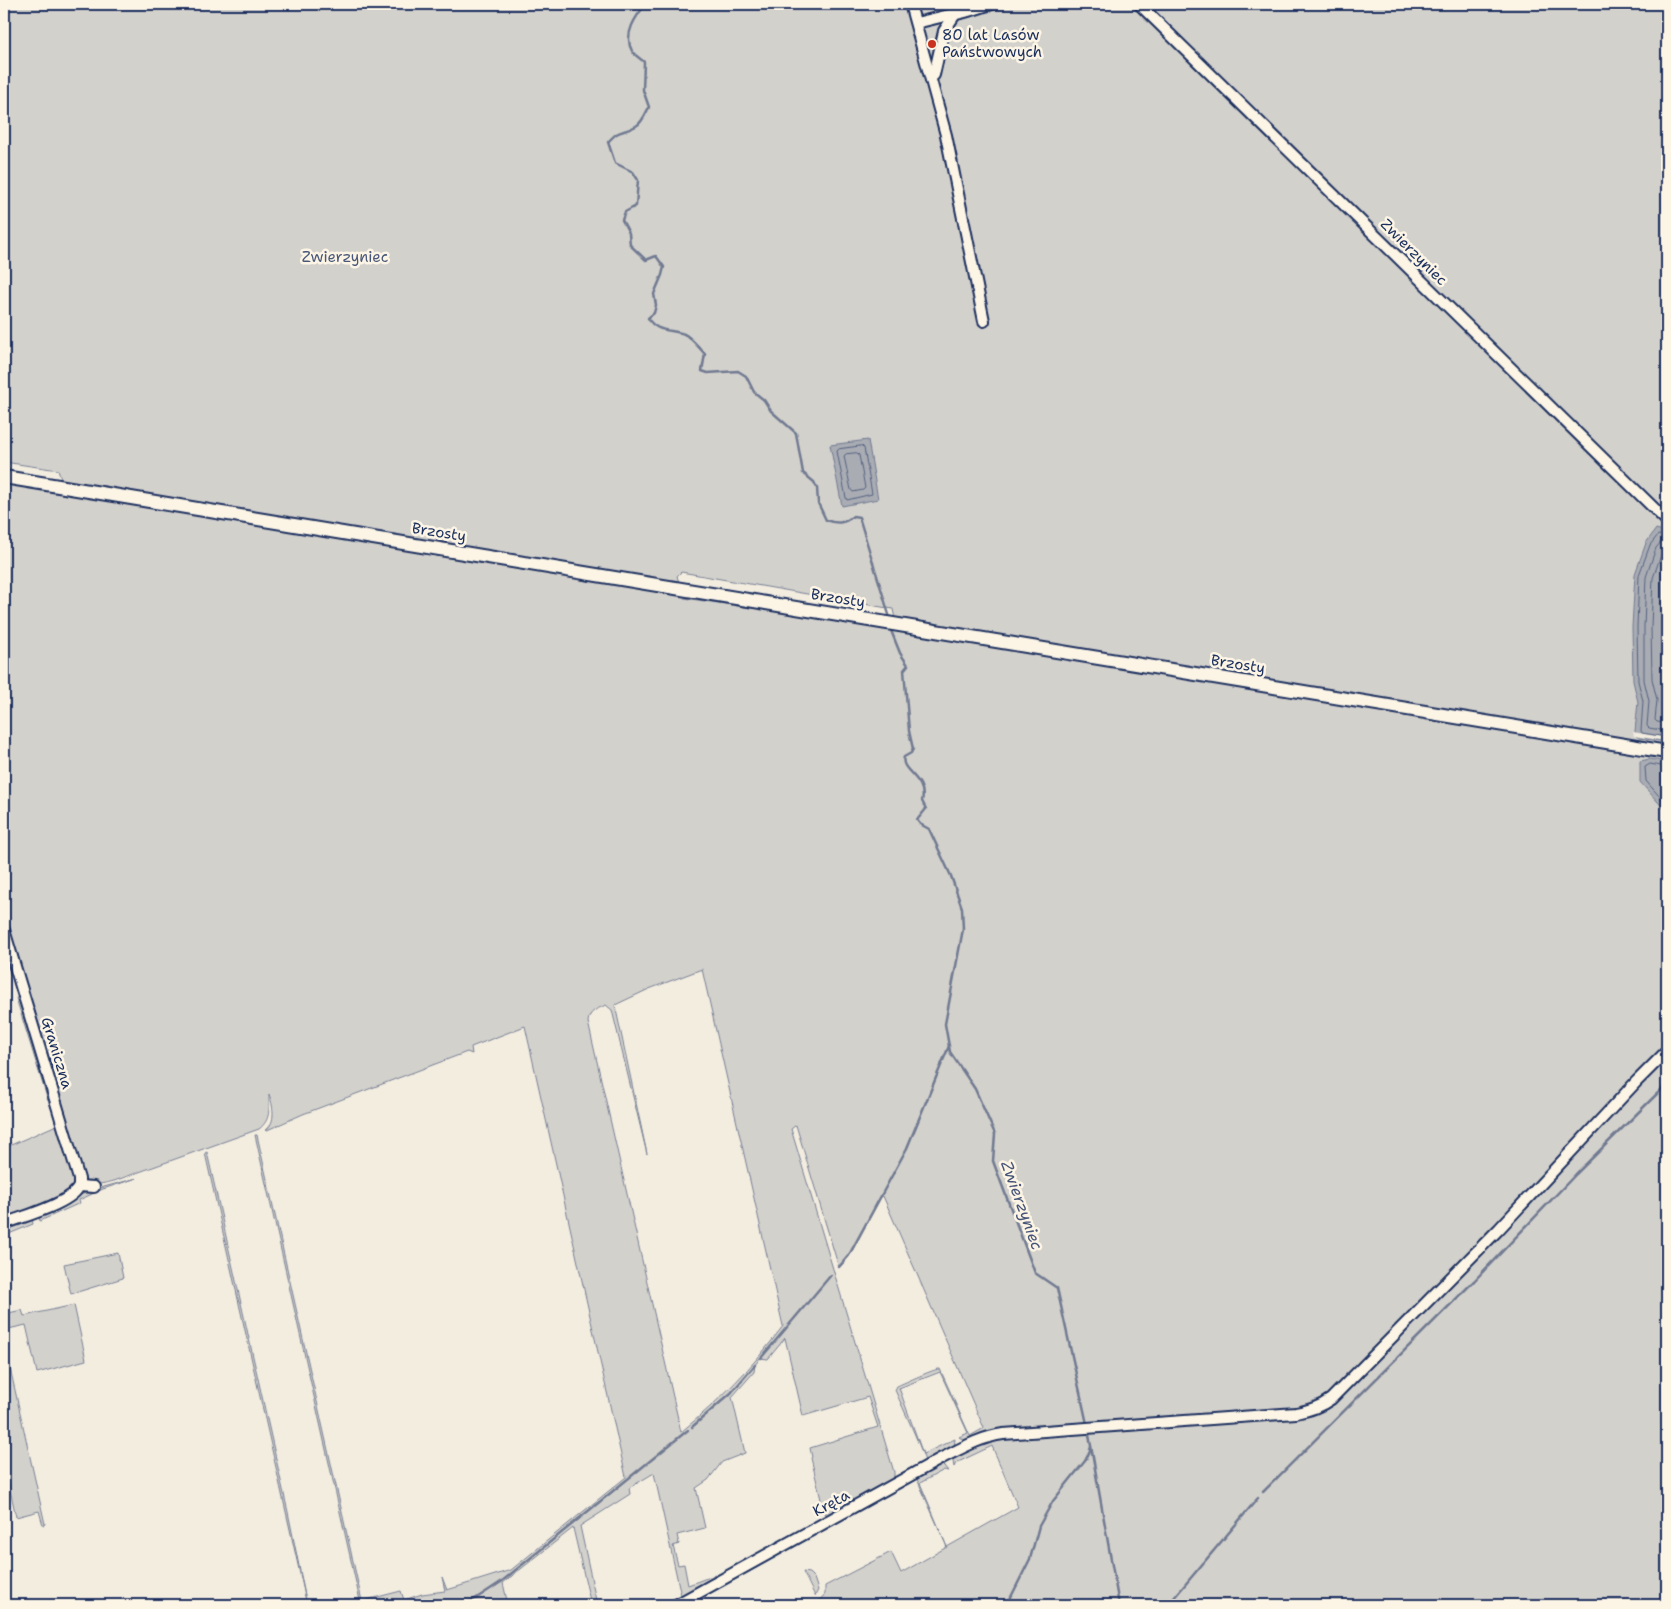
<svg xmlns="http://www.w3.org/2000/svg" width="1671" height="1609" font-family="'Shantell Sans',sans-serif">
<rect width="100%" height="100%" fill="#f3ede0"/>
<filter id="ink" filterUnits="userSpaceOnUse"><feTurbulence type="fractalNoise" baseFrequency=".02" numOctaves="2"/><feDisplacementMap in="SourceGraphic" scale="10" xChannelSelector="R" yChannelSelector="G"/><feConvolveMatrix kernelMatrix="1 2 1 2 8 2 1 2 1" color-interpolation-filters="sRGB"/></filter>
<g filter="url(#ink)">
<!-- green -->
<g fill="#d3d1cc" stroke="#778095" fill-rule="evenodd">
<path d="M4 4H1667V1605H1008L1009 1601 1006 1605H819L818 1602 825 1594V1586L891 1552 901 1573 947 1547 917 1479 700 1599 704 1605H685L941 1462 948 1471 944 1470 920 1483 947 1547 1018 1507 992 1446 956 1463 954 1467 952 1456 989 1440 1093 1431 1091 1422 967 1442 959 1437 968 1433 940 1372 899 1388 923 1454 955 1439 954 1448 905 1475 901 1473 925 1461C917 1437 905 1413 895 1390L897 1386C904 1383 936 1368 940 1369L970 1436 984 1428 883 1196 881 1197 849 1257 839 1268 796 1125 791 1129 894 1472V1480L812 1526 810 1524 825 1516 811 1458 812 1457 810 1448 878 1427 868 1397 803 1416 785 1338 768 1359 760 1358 755 1365 754 1372 732 1397 745 1453 722 1462 708 1480 696 1488 705 1528 677 1535 679 1544 673 1546 678 1565 684 1564 688 1585 715 1575 716 1577 774 1544 775 1547 682 1598 679 1592 680 1591 654 1473 629 1488 630 1494 580 1526 597 1605H591L573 1528 503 1583 508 1605H361L255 1135H257L362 1601 401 1591 404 1600 422 1594 445 1591 442 1577 447 1590 511 1570 626 1477 525 1026 471 1047 472 1054 467 1052 303 1114 265 1131C277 1122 273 1106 269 1094 269 1108 271 1120 259 1129L114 1181C102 1184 92 1187 82 1177L4 916V481L65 492 58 470 4 462ZM681 572 893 609 897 629 684 598 677 576ZM702 969 783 1326C753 1367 720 1400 681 1432L588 1022C589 1011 597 1009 606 1005L612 1010 647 1154 615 1005 649 989Z"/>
<polygon points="19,997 51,1098 48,1101 16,998"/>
<polygon points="59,1124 74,1180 73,1186 64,1197 4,1220 4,1148"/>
<polygon points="207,1152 288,1512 307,1605 205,1153"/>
<polygon points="137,1178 103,1189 79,1200 80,1203 40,1221 39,1216 89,1191"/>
<polygon points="32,1218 33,1224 4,1236 4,1228"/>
<polygon points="118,1253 123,1278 71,1294 64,1264"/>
<polygon points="74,1305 86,1360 37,1373 26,1325 4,1330 4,1312 4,1314 22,1310 24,1316"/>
<polygon points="4,1341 45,1524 43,1525 39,1511 16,1517 4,1462"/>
<polygon points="803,1572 809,1573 814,1578 818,1590 815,1596"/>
</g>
<!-- water -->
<g fill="#a9acb3" stroke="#707a91">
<polygon points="868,440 878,499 842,506 830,445"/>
<polygon points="1656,529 1667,532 1667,742 1639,738 1636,736 1635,731 1638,702 1633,681 1632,627 1635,574 1646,543"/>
<polygon points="1650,759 1667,762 1667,812 1640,782 1640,761"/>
</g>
<!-- pier -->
<polygon fill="#f3ede0" points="1633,732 1667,738 1667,741 1634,736"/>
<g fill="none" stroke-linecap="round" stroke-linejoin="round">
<!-- shore -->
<g stroke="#546180" stroke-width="1">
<polygon points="862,446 864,448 872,494 847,500 846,498 837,451 839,449"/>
<polygon points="857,453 859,455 865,488 863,490 853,492 851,490 844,456 846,454"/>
<polyline points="1667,536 1658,535 1650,545 1639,575 1637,627 1638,681 1643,701 1641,731 1642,733 1667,737"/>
<polyline points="1667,543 1661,542 1656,548 1646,577 1644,627 1644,680 1649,701 1647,726 1649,728 1667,731"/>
<polyline points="1667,550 1662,552 1653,578 1651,627 1652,679 1657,700 1655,720 1657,722 1667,723"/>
<polyline points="1667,767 1650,764 1645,767 1646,781 1667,805"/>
</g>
<!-- stream -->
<g stroke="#707a91" stroke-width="2.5">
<path d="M646 4C636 16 623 34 632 51 634 55 641 59 644 62L643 90 649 107C646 113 642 123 636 126 622 134 620 128 608 142L615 163 633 172 638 180 636 206 625 212 622 220 629 233 630 245 646 260 656 256 664 267 662 275 654 294 656 305 654 313 648 318C656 333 671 329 684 334 691 337 699 348 705 354L702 371 708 373 738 371 746 376 754 392 764 400 771 411 796 433 803 473 814 482 817 488 818 503 826 520C836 524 844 524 853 516L859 517 890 618"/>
<path d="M890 628 900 653 908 665 904 670 909 731 913 749 911 753 904 757C899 771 928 778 922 801L926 809 917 820 920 824 929 829 951 876 962 908 963 929 945 1024 950 1052 975 1089 995 1134 993 1161 1035 1273 1057 1288 1087 1424"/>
<polyline points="839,1267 849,1255 907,1148 949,1046"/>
<polyline points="761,1358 831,1275"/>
<polyline points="692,1427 731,1393 755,1365"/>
<polyline points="1088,1429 1119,1605"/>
<polyline points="1263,1492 1474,1281 1576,1174 1667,1084"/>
<polyline points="466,1605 501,1582 688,1430"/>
<polyline points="1007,1605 1030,1559 1039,1526 1053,1501 1085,1461 1089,1453 1091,1447"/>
<polyline points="1168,1605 1258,1498"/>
</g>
<!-- minor casing -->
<g stroke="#1b2f5e" stroke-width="14">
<g id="minor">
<polyline points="910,4 946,135 984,321"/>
<polyline points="1139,4 1667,521"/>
<path d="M916 23 949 15C958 15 981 7 992 4"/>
<polyline points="931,77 934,75 944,31 954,16"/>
<polyline points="4,930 79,1179 79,1186"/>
<path d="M4 1224C21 1217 73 1203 79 1186L94 1187"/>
<path d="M676 1605 942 1458C962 1448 981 1437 1003 1434L1296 1413C1310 1410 1320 1407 1331 1399L1499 1229 1637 1081 1667 1051"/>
</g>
</g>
<!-- tertiary casing -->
<g stroke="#1b2f5e" stroke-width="16">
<polyline id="tertiary" points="4,477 1667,752"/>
</g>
<!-- minor -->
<use href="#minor" stroke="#fcf5e5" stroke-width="10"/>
<!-- tertiary -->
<use href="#tertiary" stroke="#fcf5e5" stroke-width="12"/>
</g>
</g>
<!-- markers -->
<circle fill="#c8321e" stroke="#fcf5e5" stroke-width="2" cx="932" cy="44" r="5"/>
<g text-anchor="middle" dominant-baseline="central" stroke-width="5" stroke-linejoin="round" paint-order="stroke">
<!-- poi labels -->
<g font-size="15" fill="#1b2f5e" stroke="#fcf5e5" text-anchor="start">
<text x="942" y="35">80 lat Lasów<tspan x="942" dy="17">Państwowych</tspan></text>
</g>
<!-- street labels -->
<g font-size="15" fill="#1b2f5e" stroke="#fcf5e5">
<text transform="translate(1414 252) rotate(45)">Zwierzyniec</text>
<text transform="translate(439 532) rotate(9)">Brzosty</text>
<text transform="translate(838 598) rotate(9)">Brzosty</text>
<text transform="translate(1238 664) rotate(9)">Brzosty</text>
<text transform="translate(57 1053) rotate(73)">Graniczna</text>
<text transform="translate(831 1503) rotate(-29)">Kręta</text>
</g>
<!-- park labels -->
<g font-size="15" fill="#49587a" stroke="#fcf5e5">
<text x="345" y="257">Zwierzyniec</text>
</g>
<!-- water labels -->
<g font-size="16" font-style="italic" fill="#465478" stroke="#fcf5e5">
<text transform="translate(1022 1205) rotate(70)">Zwierzyniec</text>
</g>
</g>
<!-- margin -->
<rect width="1671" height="1609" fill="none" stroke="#fcf5e5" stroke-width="20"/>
<rect x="10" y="10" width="1651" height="1589" fill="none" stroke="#1b2f5e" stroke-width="2" filter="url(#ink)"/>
</svg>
